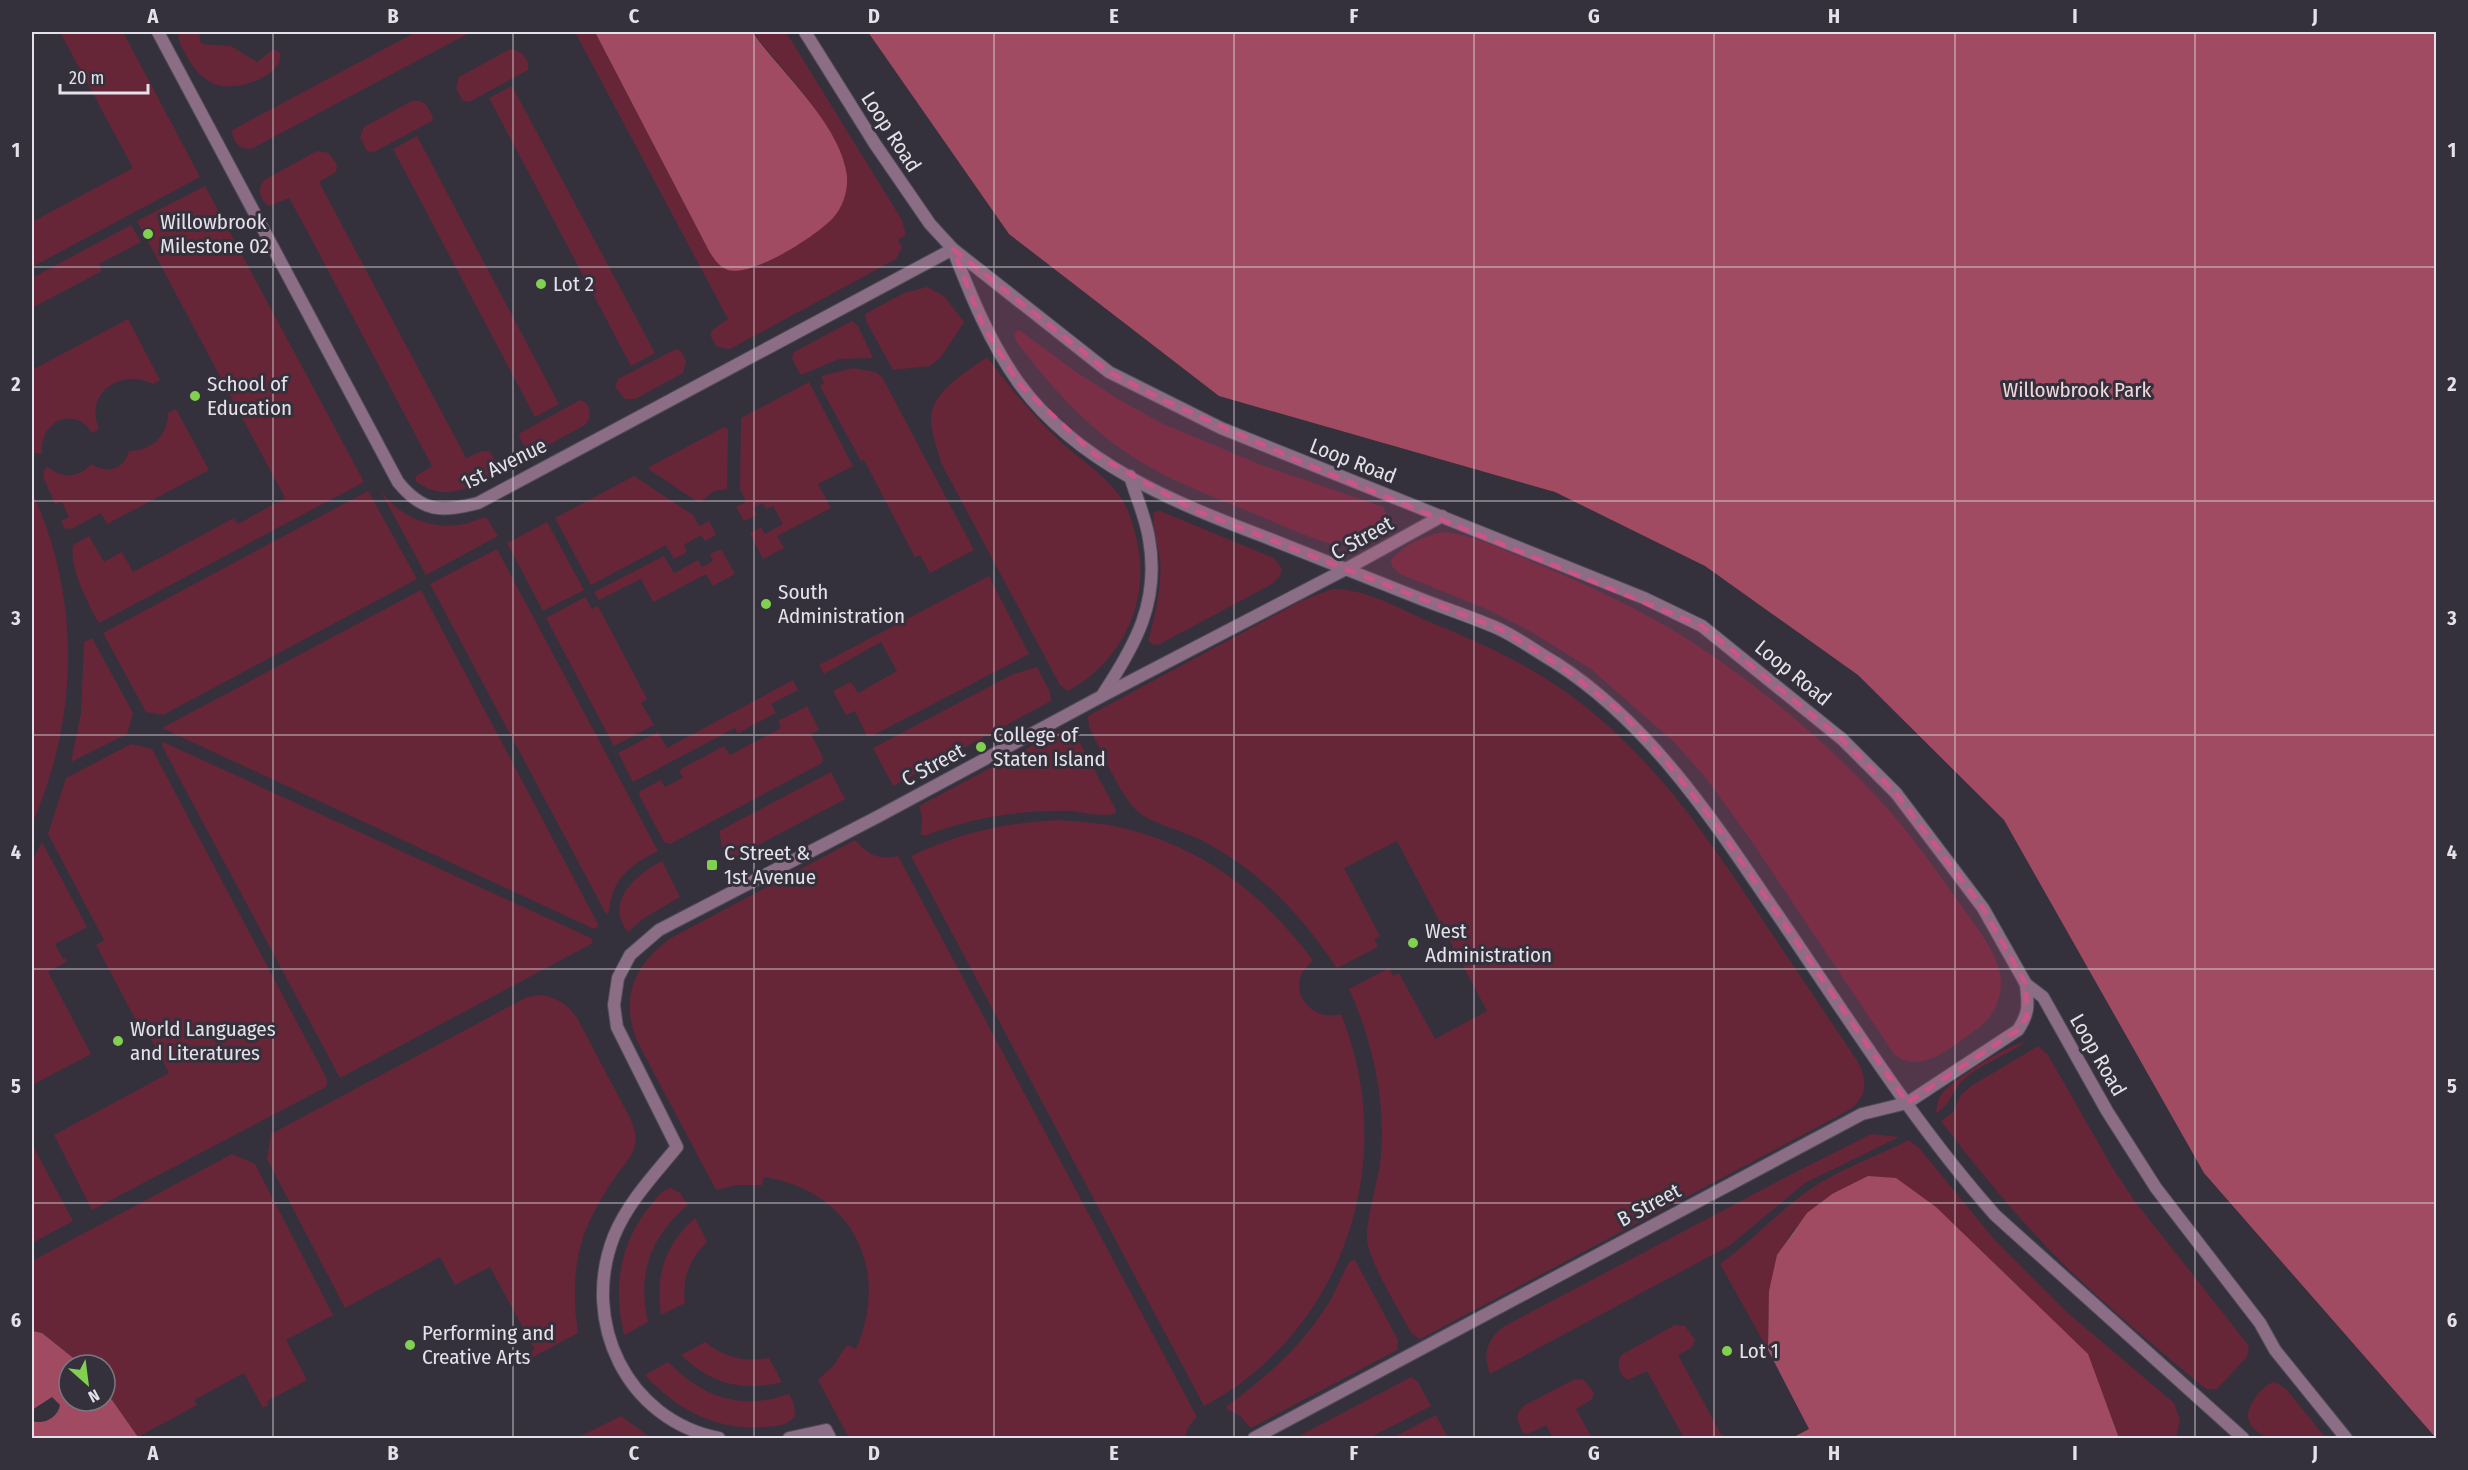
<svg xmlns="http://www.w3.org/2000/svg" width="2468" height="1470" font-family="'Fira Sans Condensed',sans-serif">
<rect width="100%" height="100%" fill="#34303c"/>
<!-- green -->
<g fill="#672638">
<polygon points="60,32 123,32 200,177 32,267 32,222 133,168"/>
<path d="M179 32H199L201 44 231 46 257 62 274 49 280 53C284 77 236 91 217 85 202 80 192 67 185 53 181 46 177 40 179 32Z"/>
<path d="M416 32H471L253 148C241 152 232 141 232 130Z"/>
<polygon points="575,32 595,32 709,251 757,267 803,241 833,218 847,178 844,164 826,128 801,90 752,32 786,32 902,220 906,235 898,240 902,248 896,259 730,349 717,347 711,337 711,331 728,319"/>
<path d="M510 49C521 50 530 59 528 70L469 102 462 100 456 88 459 77Z"/>
<polygon points="512,86 655,353 631,366 489,98"/>
<path d="M412 101C425 99 428 107 433 117L432 121 374 152 367 151 360 137 364 127Z"/>
<polygon points="417,136 559,404 535,417 393,149"/>
<path d="M317 151 329 153 337 165 336 172 319 182 466 458 482 451 490 452C492 456 496 460 496 465 495 481 456 494 442 492 432 491 424 487 416 481V476L432 466 304 225 289 198 269 206C259 199 257 189 264 180Z"/>
<path d="M205 186 364 482 99 623C88 604 69 567 73 545L89 536 104 562 122 552 133 572 234 518 238 524 285 498 137 221Z"/>
<polygon points="131,225 141,242 99,264 102,271 32,308 32,278"/>
<polygon points="927,287 944,296 964,322 941,357 930,366 893,370 866,321 865,314 904,293"/>
<path d="M128 319 160 380 153 384C121 368 84 392 99 429L92 433C76 406 39 419 42 454L32 452V370Z"/>
<polygon points="852,321 858,326 873,358 839,359 801,375 792,359 794,352"/>
<path d="M1019 330 1076 372 1118 399 1159 422 1261 465 1383 507 1388 517 1345 543 1336 545C1307 538 1278 523 1250 512 1211 496 1169 480 1133 457 1086 426 1050 386 1016 341L1014 333Z"/>
<polygon points="676,349 680,350 686,361 683,373 635,399 625,399 615,387 618,379"/>
<path d="M987 357C1010 388 1034 417 1062 443 1081 460 1104 474 1119 495 1127 506 1132 520 1135 533 1153 596 1125 660 1068 691L1060 685 941 463C938 450 930 431 931 417 933 390 968 371 987 357Z"/>
<polygon points="853,368 875,372 882,377 974,550 930,573 920,555 915,557 864,460 861,461 820,386 824,383 821,376"/>
<polygon points="809,382 853,466 818,484 831,508 777,536 784,548 763,559 750,533 761,527 765,534 783,524 773,506 766,509 763,503 753,508 757,515 744,521 736,507 746,502 740,489 741,418"/>
<path d="M580 400C591 403 593 417 585 425L539 450C528 452 523 446 519 436L520 433Z"/>
<path d="M176 409 209 470 107 524 101 513 73 528 65 529 61 521 69 517 62 502 55 504 44 479V470L48 467C63 479 79 478 91 464 107 474 124 470 129 451 151 451 168 436 168 413Z"/>
<polygon points="724,427 728,429 727,489 714,491 699,503 650,470 649,467"/>
<polygon points="634,476 693,515 699,526 709,521 716,535 705,541 701,535 684,545 687,552 674,559 666,545 591,585 555,518"/>
<path d="M379 488C396 516 432 531 464 524 472 523 478 518 486 517L498 536 426 575Z"/>
<polygon points="368,491 417,579 163,715 146,712 103,633"/>
<path d="M32 492C81 597 79 718 32 824Z"/>
<path d="M1160 511 1274 558 1282 569 1279 577 1272 584 1160 644 1153 645 1149 641V638C1156 611 1162 586 1160 558 1158 548 1151 519 1154 512Z"/>
<polygon points="547,522 584,590 543,611 507,543"/>
<path d="M1443 532C1469 534 1497 547 1521 557 1585 584 1649 612 1707 652 1766 692 1823 740 1873 793 1906 827 1935 868 1962 907 1976 927 1995 949 2000 974 2004 995 1994 1017 1977 1029 1953 1045 1921 1077 1894 1054L1748 836 1706 778 1674 742 1591 669 1530 631 1491 611 1400 574 1392 566 1391 561C1400 546 1426 535 1443 532Z"/>
<path d="M497 549 658 851C638 861 620 872 612 895 610 901 610 908 608 914L605 912 430 584Z"/>
<polygon points="721,549 735,574 713,586 706,574 653,602 641,579 599,600 594,592 664,556 674,573 698,560 702,567 713,561 710,554"/>
<polygon points="989,576 1029,654 872,736 867,736 855,711 846,715 833,691 851,682 858,693 897,671 881,642 824,674 819,665"/>
<path d="M1332 589C1367 588 1403 611 1435 624 1486 645 1538 669 1582 704 1654 760 1704 832 1754 907 1788 958 1822 1008 1856 1059 1867 1077 1869 1094 1851 1109L1420 1339 1412 1334C1400 1311 1369 1263 1367 1239 1366 1221 1377 1184 1380 1163 1387 1104 1373 1042 1349 989L1389 968 1393 976 1399 973 1435 1039 1487 1011 1397 841 1344 868 1380 936 1374 939 1378 947 1337 968C1299 913 1263 873 1203 841 1184 831 1151 824 1136 810 1119 793 1101 750 1089 727L1088 716 1301 601Z"/>
<polygon points="421,590 599,926 594,929 162,728"/>
<polygon points="585,597 592,609 598,606 647,699 641,703 654,725 614,746 546,618"/>
<polygon points="92,638 133,713 127,734 71,762 81,713 84,642"/>
<polygon points="1037,667 1050,692 1051,701 893,786 873,748 1013,674"/>
<polygon points="793,680 798,690 771,704 776,713 738,733 735,728 633,782 618,753 658,732 667,748"/>
<polygon points="807,706 819,730 811,734 823,758 822,763 670,844 664,842 639,795 640,791 661,780 665,787 683,778 679,770 724,746 730,755 781,728 778,721"/>
<path d="M1067 727 1075 734 1116 810V813C1107 818 1081 812 1070 811 1018 810 976 817 927 835H921L922 816 919 806Z"/>
<polygon points="163,742 591,938 593,943 340,1078 162,746"/>
<polygon points="131,744 152,749 326,1077 327,1084 326,1087 92,1210 54,1135 169,1073 144,1026 140,1028 96,945 104,940 48,834 66,778"/>
<polygon points="831,772 845,799 734,858 722,847 719,831"/>
<path d="M1059 820C1083 822 1107 823 1131 830 1210 852 1264 896 1313 960 1310 964 1305 968 1303 971 1289 997 1316 1022 1341 1014 1400 1159 1345 1331 1204 1406L911 856C961 832 1003 823 1059 820Z"/>
<path d="M855 840C869 855 877 860 898 856L1197 1417 1188 1427 1185 1438H849L818 1380 833 1366 847 1345 856 1349C891 1268 852 1191 764 1177L762 1185H736L716 1190 637 1041C620 997 634 965 671 938Z"/>
<polygon points="42,842 87,927 55,944 63,959 65,958 67,961 48,972 91,1054 32,1085 32,860"/>
<path d="M662 861 680 897 644 918 628 932C604 901 636 875 662 861Z"/>
<path d="M542 995C558 998 568 1005 577 1018L630 1118C645 1149 627 1159 611 1183 600 1200 590 1218 583 1237 573 1269 573 1301 578 1333L531 1358 529 1353 535 1350 490 1267 455 1285 440 1257 345 1308 267 1159 271 1134 527 997Z"/>
<path d="M2025 1042C2006 1056 1981 1064 1963 1080 1952 1091 1951 1105 1936 1113 1937 1104 1938 1097 1944 1091 1955 1079 2010 1043 2025 1042Z"/>
<path d="M2038 1046 2048 1055 2112 1167 2134 1200 2249 1346 2247 1357 2217 1389H2207L2202 1386C2148 1340 2092 1295 2043 1243 2006 1204 1973 1163 1941 1121L1953 1112 1960 1096 1971 1086Z"/>
<path d="M1871 1134 1899 1137 1805 1183 1729 1246 1490 1374C1483 1354 1486 1341 1503 1327L1788 1176Z"/>
<path d="M1909 1140 1920 1149 1993 1238 2068 1313 2174 1403 2180 1420 2176 1438H2119L2104 1397 1999 1270 1936 1207 1832 1194C1768 1242 1769 1276 1768 1350L1720 1264C1749 1243 1773 1217 1802 1195 1834 1171 1873 1158 1909 1140Z"/>
<polygon points="33,1146 73,1221 32,1243 32,1147"/>
<polygon points="232,1154 255,1164 333,1315 286,1340 307,1380 267,1401 268,1405 263,1408 244,1373 194,1400 197,1405 138,1437 105,1390 105,1365 82,1365 42,1333 32,1331 32,1261"/>
<path d="M671 1188 680 1193 688 1205C650 1237 637 1273 648 1322L624 1335C613 1288 619 1244 650 1206 656 1199 662 1189 671 1188Z"/>
<path d="M695 1218 707 1242C689 1260 682 1277 685 1303L661 1315C655 1276 665 1244 695 1218Z"/>
<path d="M1355 1260 1398 1340 1397 1350 1251 1428 1240 1416 1227 1409V1406C1266 1377 1299 1349 1326 1307 1336 1293 1341 1275 1350 1261Z"/>
<path d="M1675 1325 1685 1326 1695 1340 1691 1348 1678 1355 1723 1438H1684L1647 1371 1628 1380C1619 1375 1616 1364 1621 1355Z"/>
<path d="M705 1342C726 1358 743 1362 769 1358L782 1382C743 1392 711 1384 681 1355Z"/>
<path d="M668 1362C703 1397 740 1411 789 1394L794 1404 795 1416C788 1426 777 1426 765 1427 717 1431 677 1410 645 1375Z"/>
<polygon points="1411,1377 1418,1382 1431,1406 1369,1438 1295,1438"/>
<polygon points="1575,1379 1584,1380 1594,1393 1591,1400 1576,1409 1592,1438 1553,1438 1546,1425 1528,1434 1523,1433 1517,1418 1519,1411 1525,1405"/>
<path d="M2275 1382 2286 1389 2326 1438C2313 1439 2275 1442 2265 1437 2242 1423 2244 1411 2260 1392 2265 1387 2268 1383 2275 1382Z"/>
<polygon points="1436,1415 1448,1438 1392,1438"/>
<polygon points="621,1416 651,1438 577,1438"/>
</g>
<!-- forest -->
<g fill="#a04b61">
<path d="M595 32H752C781 72 841 125 847 176 848 191 843 207 833 218 816 236 753 277 728 270 719 267 714 259 709 251Z"/>
<polygon points="868,32 2436,32 2436,1438 2204,1173 2004,820 1858,675 1705,566 1555,492 1219,396 1009,234"/>
<polygon points="1868,1176 1896,1178 1936,1207 2088,1354 2119,1438 1792,1438 1809,1429 1768,1350 1769,1291 1777,1255 1807,1213 1832,1194"/>
<path d="M32 1331 42 1333 82 1365H69V1401H105V1390L138 1437 32 1438V1421C43 1425 58 1418 60 1405L52 1397 32 1410Z"/>
</g>
<g fill="none" stroke-linecap="round" stroke-linejoin="round">
<!-- street casing -->
<g stroke="#504c58" stroke-width="14">
<g id="street">
<path d="M158 32 398 482C423 513 442 512 478 503L953 249"/>
<polyline points="805,32 875,144 930,224 953,249 1109,372 1221,428 1644,598 1702,626 1842,739 1896,793 1983,908 2026,984 2043,997 2107,1111 2156,1188 2260,1323 2275,1350 2346,1438"/>
<path d="M953 250C971 296 989 341 1018 382 1076 463 1175 503 1265 537 1315 557 1366 577 1416 597 1443 608 1472 617 1499 629 1518 638 1537 652 1556 663 1646 721 1707 811 1766 898 1840 1005 1909 1118 1995 1215L2243 1438"/>
<path d="M1103 694C1136 644 1160 601 1149 539 1146 518 1136 497 1130 476"/>
<path d="M719 1438C627 1420 580 1322 614 1236 628 1202 654 1175 677 1147L617 1027 614 1005 618 978 630 955 659 930 879 816 1102 696 1346 569 1442 516"/>
<polyline points="789,1438 826,1430 830,1438"/>
<path d="M1254 1438 1862 1114 1907 1103 2018 1030C2030 1012 2028 1004 2026 984"/>
</g>
</g>
<!-- street -->
<use href="#street" stroke="#8b6d85" stroke-width="12"/>
</g>
<!-- marked area -->
<path fill="#cc5486" fill-opacity="0.2" stroke="#cc5486" stroke-width="4.5" stroke-dasharray="12 8" stroke-linejoin="round" d="M953 249 1109 372 1166 401 1306 464 1702 626 1842 739 1896 793 1983 908 2026 984 2027 1017 2018 1030 1907 1103 1714 822 1668 764 1623 714 1560 666 1502 630 1194 510 1094 454 1019 384 983 326Z"/>
<!-- grid -->
<path fill="none" stroke="#e3e1e9" stroke-width="1.5" stroke-opacity="0.55" d="M273 32V1438M513 32V1438M754 32V1438M994 32V1438M1234 32V1438M1474 32V1438M1714 32V1438M1955 32V1438M2195 32V1438M32 267H2436M32 501H2436M32 735H2436M32 969H2436M32 1203H2436"/>
<!-- markers -->
<g fill="#81d050" stroke="#34303c" stroke-width="2">
<circle cx="148" cy="234" r="6"/>
<circle cx="541" cy="284" r="6"/>
<circle cx="195" cy="396" r="6"/>
<circle cx="766" cy="604" r="6"/>
<circle cx="981" cy="747" r="6"/>
<rect x="706" y="859" width="12" height="12" rx="3"/>
<circle cx="1413" cy="943" r="6"/>
<circle cx="118" cy="1041" r="6"/>
<circle cx="410" cy="1345" r="6"/>
<circle cx="1727" cy="1351" r="6"/>
</g>
<g text-anchor="middle" dominant-baseline="central" stroke-width="6" stroke-linejoin="round" paint-order="stroke">
<!-- street labels -->
<g font-size="21" fill="#e3e1e9" stroke="#34303c">
<text transform="translate(891 132) rotate(57)">Loop Road</text>
<text transform="translate(1353 461) rotate(21)">Loop Road</text>
<text transform="translate(504 464) rotate(-26)">1st Avenue</text>
<text transform="translate(1362 538) rotate(-29)">C Street</text>
<text transform="translate(1793 673) rotate(39)">Loop Road</text>
<text transform="translate(933 765) rotate(-28)">C Street</text>
<text transform="translate(2098 1055) rotate(60)">Loop Road</text>
<text transform="translate(1649 1205) rotate(-28)">B Street</text>
</g>
<!-- poi labels -->
<g font-size="21" fill="#e3e1e9" stroke="#34303c" text-anchor="start">
<text x="160" y="222">Willowbrook<tspan x="160" dy="24">Milestone 02</tspan></text>
<text x="553" y="284">Lot 2</text>
<text x="207" y="384">School of<tspan x="207" dy="24">Education</tspan></text>
<text x="778" y="592">South<tspan x="778" dy="24">Administration</tspan></text>
<text x="993" y="735">College of<tspan x="993" dy="24">Staten Island</tspan></text>
<text x="724" y="853">C Street &amp;<tspan x="724" dy="24">1st Avenue</tspan></text>
<text x="1425" y="931">West<tspan x="1425" dy="24">Administration</tspan></text>
<text x="130" y="1029">World Languages<tspan x="130" dy="24">and Literatures</tspan></text>
<text x="422" y="1333">Performing and<tspan x="422" dy="24">Creative Arts</tspan></text>
<text x="1739" y="1351">Lot 1</text>
</g>
<!-- park labels -->
<g font-size="21" fill="#f0d7db" stroke="#34303c">
<text x="2077" y="390">Willowbrook Park</text>
</g>
</g>
<!-- border -->
<rect width="2468" height="1470" fill="none" stroke="#34303c" stroke-width="66"/>
<!-- north arrow -->
<g transform="translate(87 1383) rotate(152)"><circle r="28" fill="#34303c" stroke="#7a7781" stroke-width="1.5"/>
<path d="M0-4.5L10 22L0 15L-10 22Z" fill="#81d050"/>
<text y="-9" font-size="16" font-weight="bold" text-anchor="middle" fill="#e3e1e9">N</text>
</g>
<!-- scale -->
<path d="M60 84v9h88v-9" fill="none" stroke="#e3e1e9" stroke-width="3"/>
<text x="69" y="84" font-size="18" fill="#e3e1e9" stroke="#34303c" stroke-width="4.5" paint-order="stroke">20 m</text>
<rect x="33" y="33" width="2402" height="1404" fill="none" stroke="#e3e1e9" stroke-width="2"/>
<g font-size="20" text-anchor="middle" font-weight="bold" fill="#e3e1e9">
<text x="153" y="23">A</text>
<text x="393" y="23">B</text>
<text x="634" y="23">C</text>
<text x="874" y="23">D</text>
<text x="1114" y="23">E</text>
<text x="1354" y="23">F</text>
<text x="1594" y="23">G</text>
<text x="1834" y="23">H</text>
<text x="2075" y="23">I</text>
<text x="2315" y="23">J</text>
<text x="16" y="157">1</text>
<text x="2452" y="157">1</text>
<text x="16" y="391">2</text>
<text x="2452" y="391">2</text>
<text x="16" y="625">3</text>
<text x="2452" y="625">3</text>
<text x="16" y="859">4</text>
<text x="2452" y="859">4</text>
<text x="16" y="1093">5</text>
<text x="2452" y="1093">5</text>
<text x="16" y="1327">6</text>
<text x="2452" y="1327">6</text>
<text x="153" y="1460">A</text>
<text x="393" y="1460">B</text>
<text x="634" y="1460">C</text>
<text x="874" y="1460">D</text>
<text x="1114" y="1460">E</text>
<text x="1354" y="1460">F</text>
<text x="1594" y="1460">G</text>
<text x="1834" y="1460">H</text>
<text x="2075" y="1460">I</text>
<text x="2315" y="1460">J</text>
</g>
</svg>
